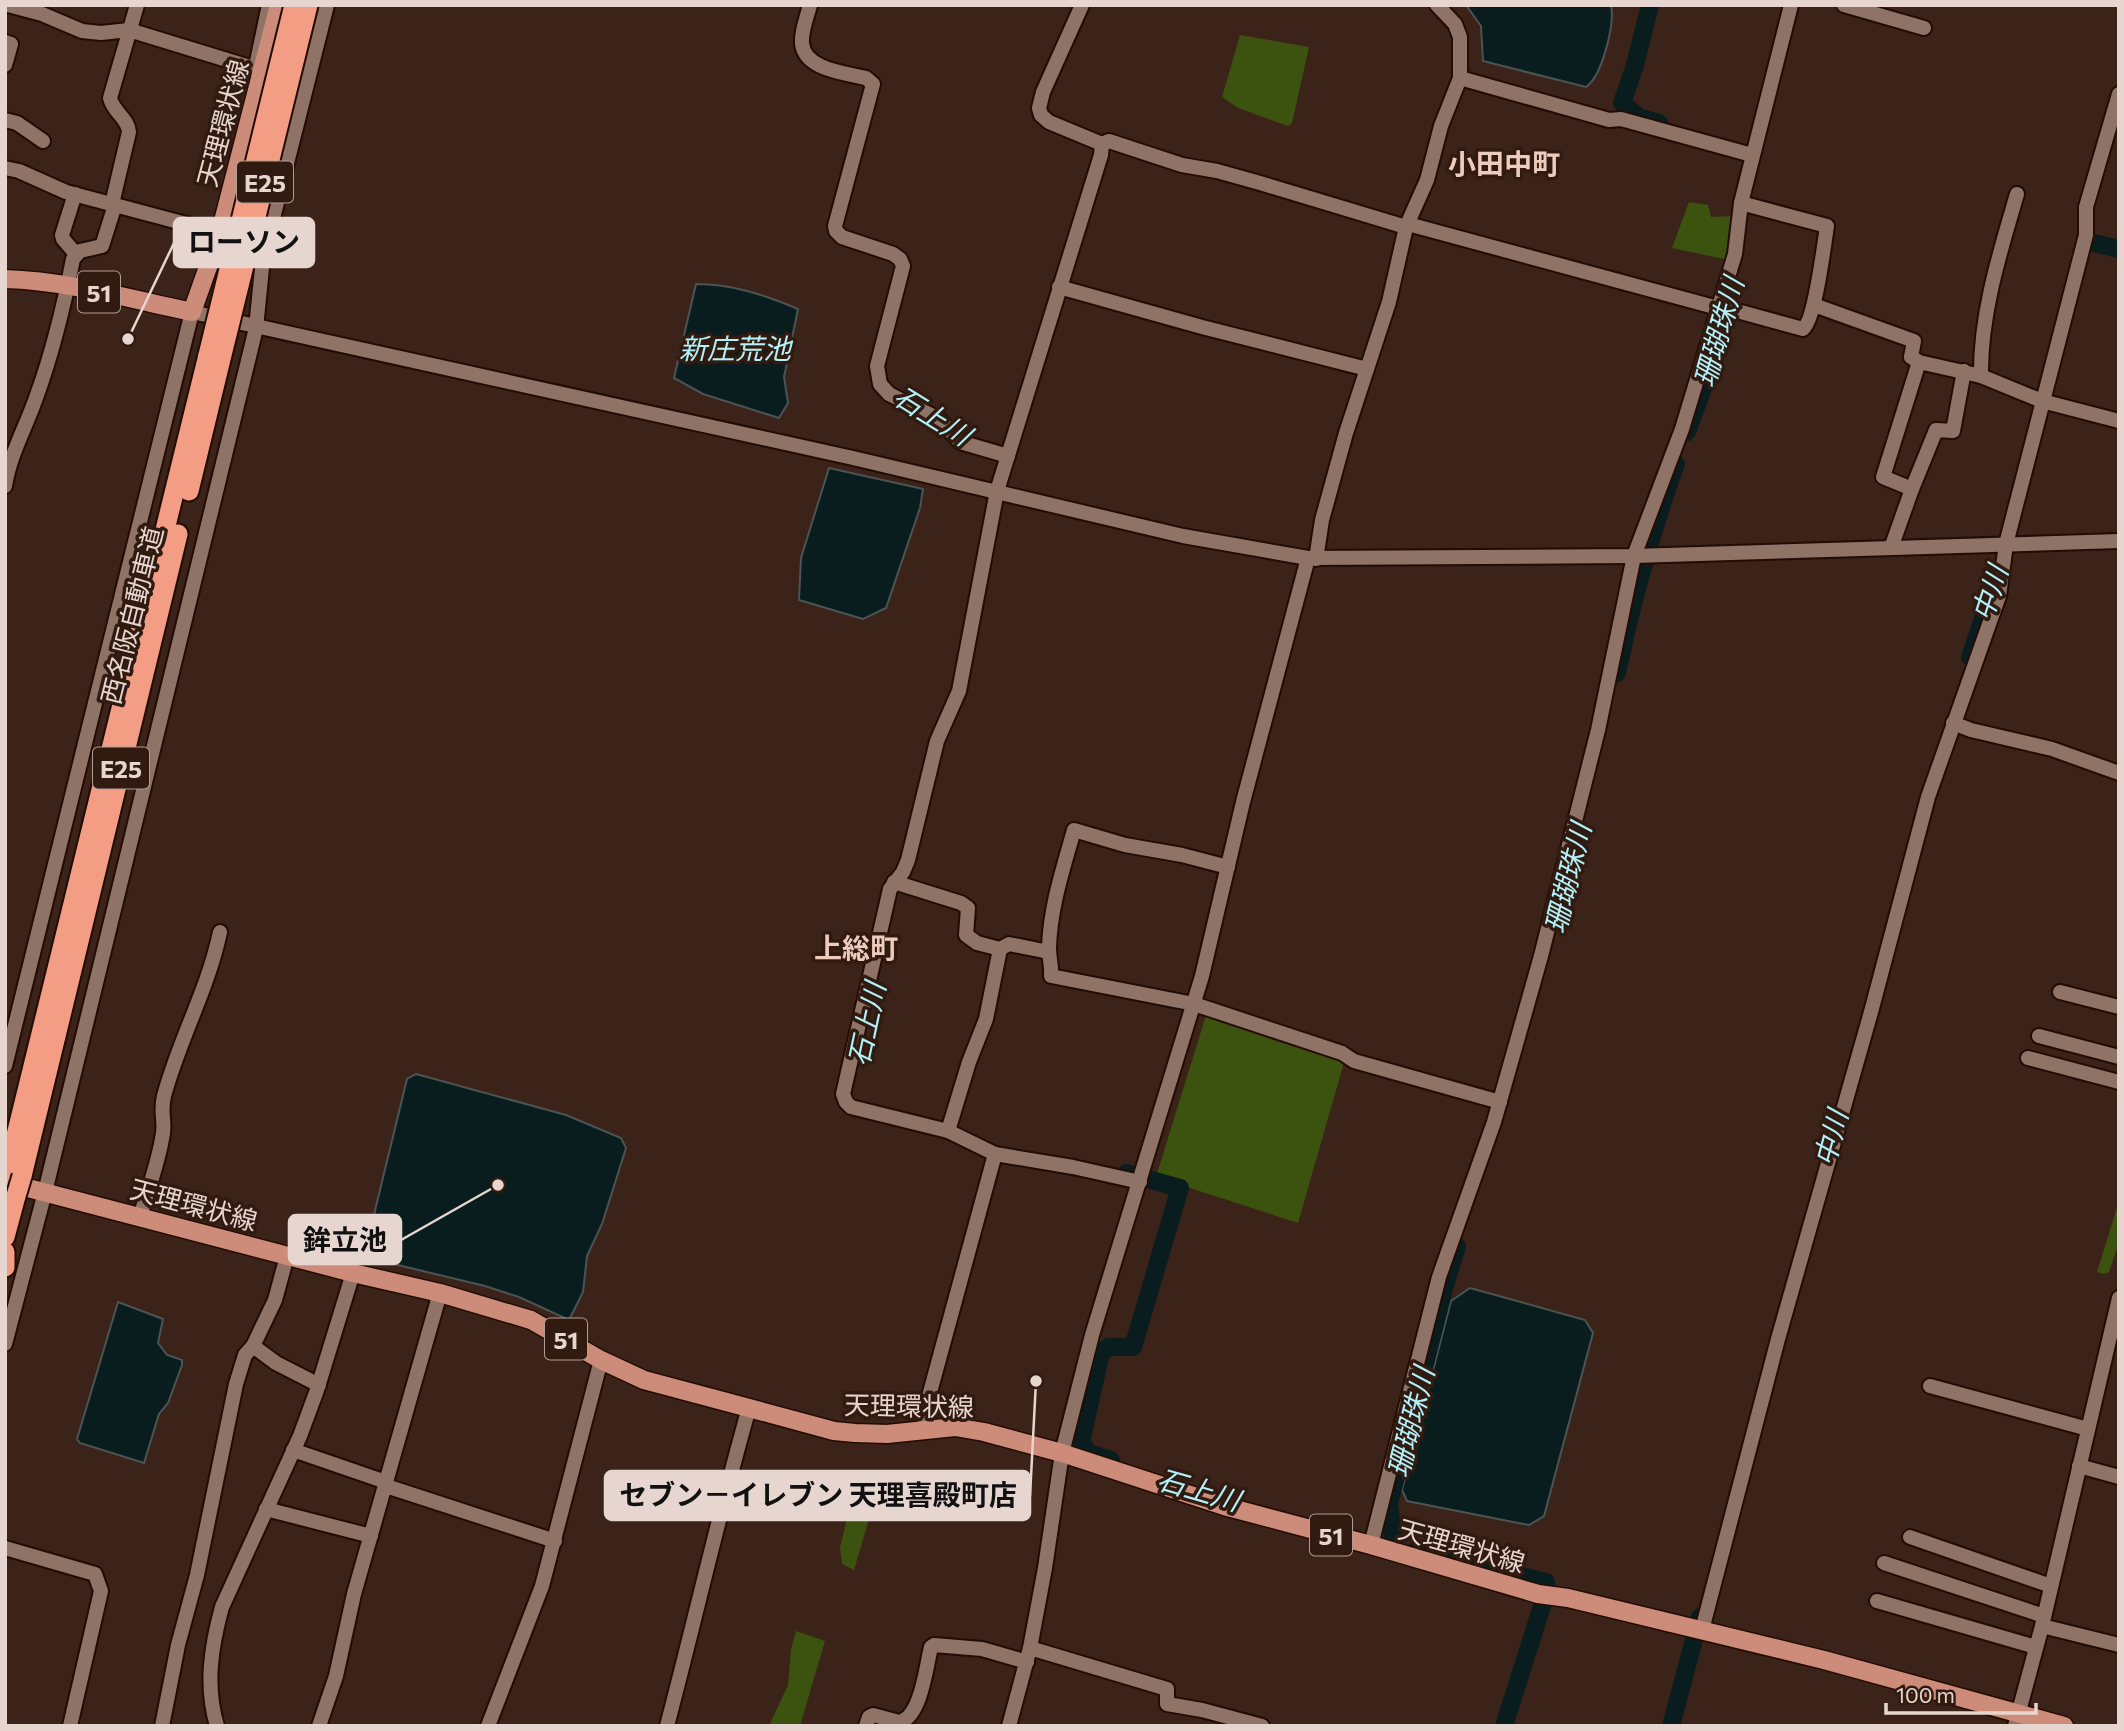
<svg xmlns="http://www.w3.org/2000/svg" width="2124" height="1731" font-family="Commissioner,'Noto Sans JP',sans-serif">
<rect width="100%" height="100%" fill="#3c2319"/>
<!-- green -->
<g fill="#3c520f">
<polygon points="1240,35 1309,47 1292,123 1288,126 1238,108 1222,97"/>
<polygon points="1689,202 1708,205 1711,217 1735,216 1728,260 1672,248"/>
<polygon points="1207,1012 1345,1059 1298,1223 1156,1177"/>
<polygon points="2119,1201 2119,1242 2109,1272 2103,1274 2097,1272"/>
<polygon points="859,1471 882,1475 854,1570 842,1564 840,1547"/>
<polygon points="796,1631 825,1641 800,1726 769,1726 788,1685 791,1649"/>
</g>
<!-- water -->
<g fill="#091d1f" stroke="#4b5454" stroke-width="2">
<path d="M1466 5H1611C1615 25 1602 76 1586 87L1483 61 1481 26Z"/>
<path d="M696 284C732 284 765 295 798 309L784 377 788 403 779 418 703 394 674 378Z"/>
<polygon points="829,468 923,489 920,508 886,608 863,619 799,600 801,558"/>
<polygon points="416,1074 566,1115 621,1138 626,1148 602,1224 587,1256 583,1292 569,1320 519,1297 485,1286 373,1259 371,1256 372,1223 407,1079"/>
<polygon points="1470,1288 1585,1320 1593,1333 1544,1516 1529,1525 1407,1501 1402,1490 1451,1301"/>
<polygon points="118,1302 163,1319 158,1343 167,1355 182,1360 182,1365 168,1403 159,1414 144,1463 80,1443 77,1439"/>
</g>
<g fill="none" stroke-linecap="round" stroke-linejoin="round">
<!-- river -->
<g stroke="#091d1f" stroke-width="18">
<polyline points="1650,5 1635,65 1622,103 1639,117 1659,123"/>
<polyline points="2086,241 2119,249"/>
<polyline points="1687,432 1704,386 1720,324"/>
<polyline points="1970,657 1999,570"/>
<path d="M1617 673C1632 602 1651 533 1676 464"/>
<polyline points="1111,1460 1089,1453 1081,1442 1101,1353 1108,1347 1133,1347 1180,1188 1126,1173"/>
<polyline points="1394,1545 1389,1504 1445,1285 1457,1246"/>
<polyline points="1416,1550 1546,1582 1542,1606 1504,1726"/>
<polyline points="1671,1726 1700,1617"/>
</g>
<!-- minor casing -->
<g stroke="#220c04" stroke-width="18">
<g id="minor">
<polyline points="8,5 42,14 82,31 101,33 129,30 263,71"/>
<path d="M810 5C807 17 801 31 802 43 804 70 846 73 866 78L873 84 835 226 836 231 842 237 893 254 900 259 903 266 877 366 880 384 889 394 939 419 960 442 1008 456"/>
<polyline points="1082,5 1043,92 1039,108 1041,115 1049,122 1102,144 1109,141 1182,165 1217,171 1260,183 1406,227"/>
<polyline points="1844,5 1924,28"/>
<polyline points="5,42 11,44 5,65"/>
<polyline points="255,71 269,5"/>
<polyline points="1460,78 1609,120 1621,119 1752,155"/>
<polyline points="5,120 17,123 43,141"/>
<polyline points="1102,144 1101,155 997,491 959,691 937,741 908,860 903,872 890,889 843,1094 846,1102 851,1107 948,1131 995,1154 1073,1167 1140,1182"/>
<polyline points="5,168 19,171 66,192 220,233"/>
<polyline points="75,194 62,235 63,239 76,254"/>
<path d="M112 204 129 132C128 118 113 112 110 98L137 5"/>
<polyline points="1408,224 1718,308"/>
<polyline points="1059,287 1202,327 1367,369"/>
<polyline points="1814,305 1914,341 1911,357 1919,362 1981,376 2042,401 2119,421"/>
<path d="M1719 306 1803 329C1815 320 1824 245 1827 226L1741 203"/>
<path d="M1981 376C1980 315 2000 252 2017 194"/>
<path d="M5 486C10 454 27 425 37 395 53 351 64 305 73 259L80 251 102 246 115 205"/>
<polyline points="1912,489 1883,477 1919,362"/>
<polyline points="1891,548 1912,489 1936,430 1953,431 1964,371"/>
<polyline points="1316,559 1322,520 1346,433 1389,302 1406,227 1427,180 1441,126 1460,78 1460,37 1455,24 1437,5"/>
<polyline points="1953,723 1971,730 2052,749 2119,773"/>
<path d="M1228 867 1182 855 1125 845 1074 830C1063 869 1050 908 1049 948 1049 958 1052 967 1051 976L1194 1004 1342 1053 1354 1061 1500 1102"/>
<polyline points="894,882 961,903 968,908 966,935 977,943 1000,949 1009,944 1049,952"/>
<polyline points="2060,992 2119,1007"/>
<polyline points="2039,1036 2119,1057"/>
<polyline points="2028,1058 2119,1082"/>
<polyline points="5,1066 192,312 853,458 1183,536 1308,558 1634,556 2119,541"/>
<polyline points="948,1131 969,1062 986,1019 1000,949"/>
<path d="M140 1217C148 1190 159 1161 163 1133 165 1120 160 1112 164 1096 179 1040 208 989 220 932"/>
<polyline points="5,1344 45,1192 256,328 263,258 327,5"/>
<polyline points="253,1346 276,1363 319,1385"/>
<polyline points="1930,1386 2088,1429"/>
<polyline points="925,1428 926,1407 995,1154"/>
<polyline points="293,1450 386,1482"/>
<polyline points="2079,1466 2119,1477"/>
<polyline points="386,1486 555,1541"/>
<polyline points="266,1509 371,1536"/>
<polyline points="1910,1537 2051,1586"/>
<polyline points="1371,1545 1439,1277 1494,1122 1541,956 1598,730 1634,556 1682,429 1735,254 1741,203 1791,5"/>
<polyline points="5,1548 95,1574 101,1591 70,1726"/>
<polyline points="1884,1563 2044,1616"/>
<polyline points="1877,1601 2036,1647"/>
<polyline points="2042,1626 2119,1645"/>
<polyline points="1702,1630 1778,1339 1871,1012 1928,797 1999,596 2006,544 2086,235 2086,207 2119,94"/>
<polyline points="1030,1648 1167,1689 1167,1704 1202,1710 1262,1726"/>
<polyline points="162,1726 178,1645 197,1575 236,1384 245,1355 253,1346 275,1300 287,1256"/>
<path d="M217 1726C205 1686 211 1647 222 1607L300 1436 317 1390 353 1273"/>
<polyline points="319,1726 336,1676 354,1594 440,1293"/>
<polyline points="488,1726 542,1586 601,1360"/>
<path d="M667 1726C695 1620 719 1513 749 1408"/>
<path d="M866 1726 869 1717 873 1715 899 1722C921 1718 926 1667 931 1647L934 1645 982 1649 1027 1662"/>
<polyline points="1009,1726 1030,1648 1045,1568 1062,1453 1092,1335 1202,976 1243,802 1308,558"/>
<polyline points="2015,1726 2042,1626 2119,1298"/>
</g>
</g>
<!-- major casing -->
<g stroke="#220c04" stroke-width="21">
<g id="major">
<path d="M5 279C69 281 130 299 192 312L220 233 279 5"/>
<polyline points="5,1182 353,1273 440,1293 531,1320 601,1360 644,1380 749,1408 834,1431 855,1433 887,1434 955,1427 984,1432 1062,1453 1224,1506 1371,1545 1538,1594 1568,1598 1824,1660 2064,1726"/>
</g>
</g>
<!-- highway casing -->
<g stroke="#220c04" stroke-width="23">
<g id="highway">
<polyline points="189,491 221,359"/>
<polyline points="22,1176 178,534"/>
<polyline points="5,1180 208,355"/>
<polyline points="5,1237 16,1196"/>
<polyline points="5,1252 5,1267"/>
</g>
</g>
<!-- minor -->
<use href="#minor" stroke="#907367" stroke-width="14"/>
<!-- major -->
<use href="#major" stroke="#cc8c79" stroke-width="18"/>
<!-- highway -->
<use href="#highway" stroke="#f49d85" stroke-width="19"/>
<!-- highway-bridge casing -->
<g stroke="#220c04" stroke-width="23" stroke-linecap="butt">
<g id="highway-bridge">
<polyline points="208,355 294,5"/>
<polyline points="221,359 308,5"/>
<polyline points="16,1196 22,1176"/>
</g>
</g>
<!-- highway-bridge -->
<use href="#highway-bridge" stroke="#f49d85" stroke-width="19"/>
</g>
<g text-anchor="middle" dominant-baseline="central" stroke-width="7" stroke-linejoin="round" paint-order="stroke">
<!-- shield labels -->
<g fill="#311a10" stroke="#b09e96" stroke-width="2">
<rect x="237" y="161.5" width="56" height="41" rx="5"/>
<rect x="78" y="271.5" width="42" height="41" rx="5"/>
<rect x="93" y="747.5" width="56" height="41" rx="5"/>
<rect x="545" y="1318.5" width="42" height="41" rx="5"/>
<rect x="1310" y="1514.5" width="42" height="41" rx="5"/>
</g>
<g font-size="24" font-weight="bold" fill="#e6d6cf">
<text x="265" y="182">E25</text>
<text x="99" y="292">51</text>
<text x="121" y="768">E25</text>
<text x="566" y="1339">51</text>
<text x="1331" y="1535">51</text>
</g>
<!-- street labels -->
<g font-size="26" fill="#e6d6cf" stroke="#311a10">
<text transform="translate(222 123) rotate(-75)">天理環状線</text>
<text transform="translate(131 615) rotate(-76)">西名阪自動車道</text>
<text transform="translate(194 1204) rotate(15)">天理環状線</text>
<text transform="translate(909 1405) rotate(1)">天理環状線</text>
<text transform="translate(1462 1545) rotate(16)">天理環状線</text>
</g>
<!-- neighbourhood labels -->
<g font-size="28" font-weight="bold" fill="#edccbe" stroke="#311a10">
<text x="1504" y="163">小田中町</text>
<text x="856" y="947">上総町</text>
</g>
<!-- water labels -->
<g font-size="28" font-style="italic" fill="#b2f1f9" stroke="#311a10">
<text transform="translate(1718 332) rotate(-74)">珊瑚珠川</text>
<text x="735" y="348">新庄荒池</text>
<text transform="translate(933 415) rotate(32)">石上川</text>
<text transform="translate(1989 593) rotate(-72)">中川</text>
<text transform="translate(1567 878) rotate(-76)">珊瑚珠川</text>
<text transform="translate(866 1024) rotate(-78)">石上川</text>
<text transform="translate(1830 1138) rotate(-75)">中川</text>
<text transform="translate(1410 1422) rotate(-76)">珊瑚珠川</text>
<text transform="translate(1199 1489) rotate(16)">石上川</text>
</g>
</g>
<!-- callouts -->
<path fill="none" stroke="#e6d6cf" stroke-width="2.5" d="M128 339L174 243M498 1185L401 1240M1036 1381L1030 1496"/>
<g fill="#e6d6cf" stroke="#311a10" stroke-width="2.5">
<circle cx="128" cy="339" r="7"/>
<circle cx="498" cy="1185" r="7"/>
<circle cx="1036" cy="1381" r="7"/>
</g>
<g fill="#e6d6cf" stroke="#e6d6cf" stroke-width="2.5">
<rect x="174" y="218" width="140" height="49" rx="7"/>
<rect x="289" y="1215" width="112" height="49" rx="7"/>
<rect x="605" y="1471" width="425" height="49" rx="7"/>
</g>
<g font-size="28" text-anchor="middle" font-weight="bold" fill="#111">
<text x="244" y="252">ローソン</text>
<text x="345" y="1250">鉾立池</text>
<text x="818" y="1505">セブン－イレブン 天理喜殿町店</text>
</g>
<!-- border -->
<rect width="2124" height="1731" fill="none" stroke="#e6d6cf" stroke-width="14"/>
<!-- scale -->
<path d="M1886 1703v10h150v-10" fill="none" stroke="#e6d6cf" stroke-width="3.5"/>
<text x="1896" y="1703" font-size="21" fill="#e6d6cf" stroke="#311a10" stroke-width="5" paint-order="stroke">100 m</text>
</svg>
